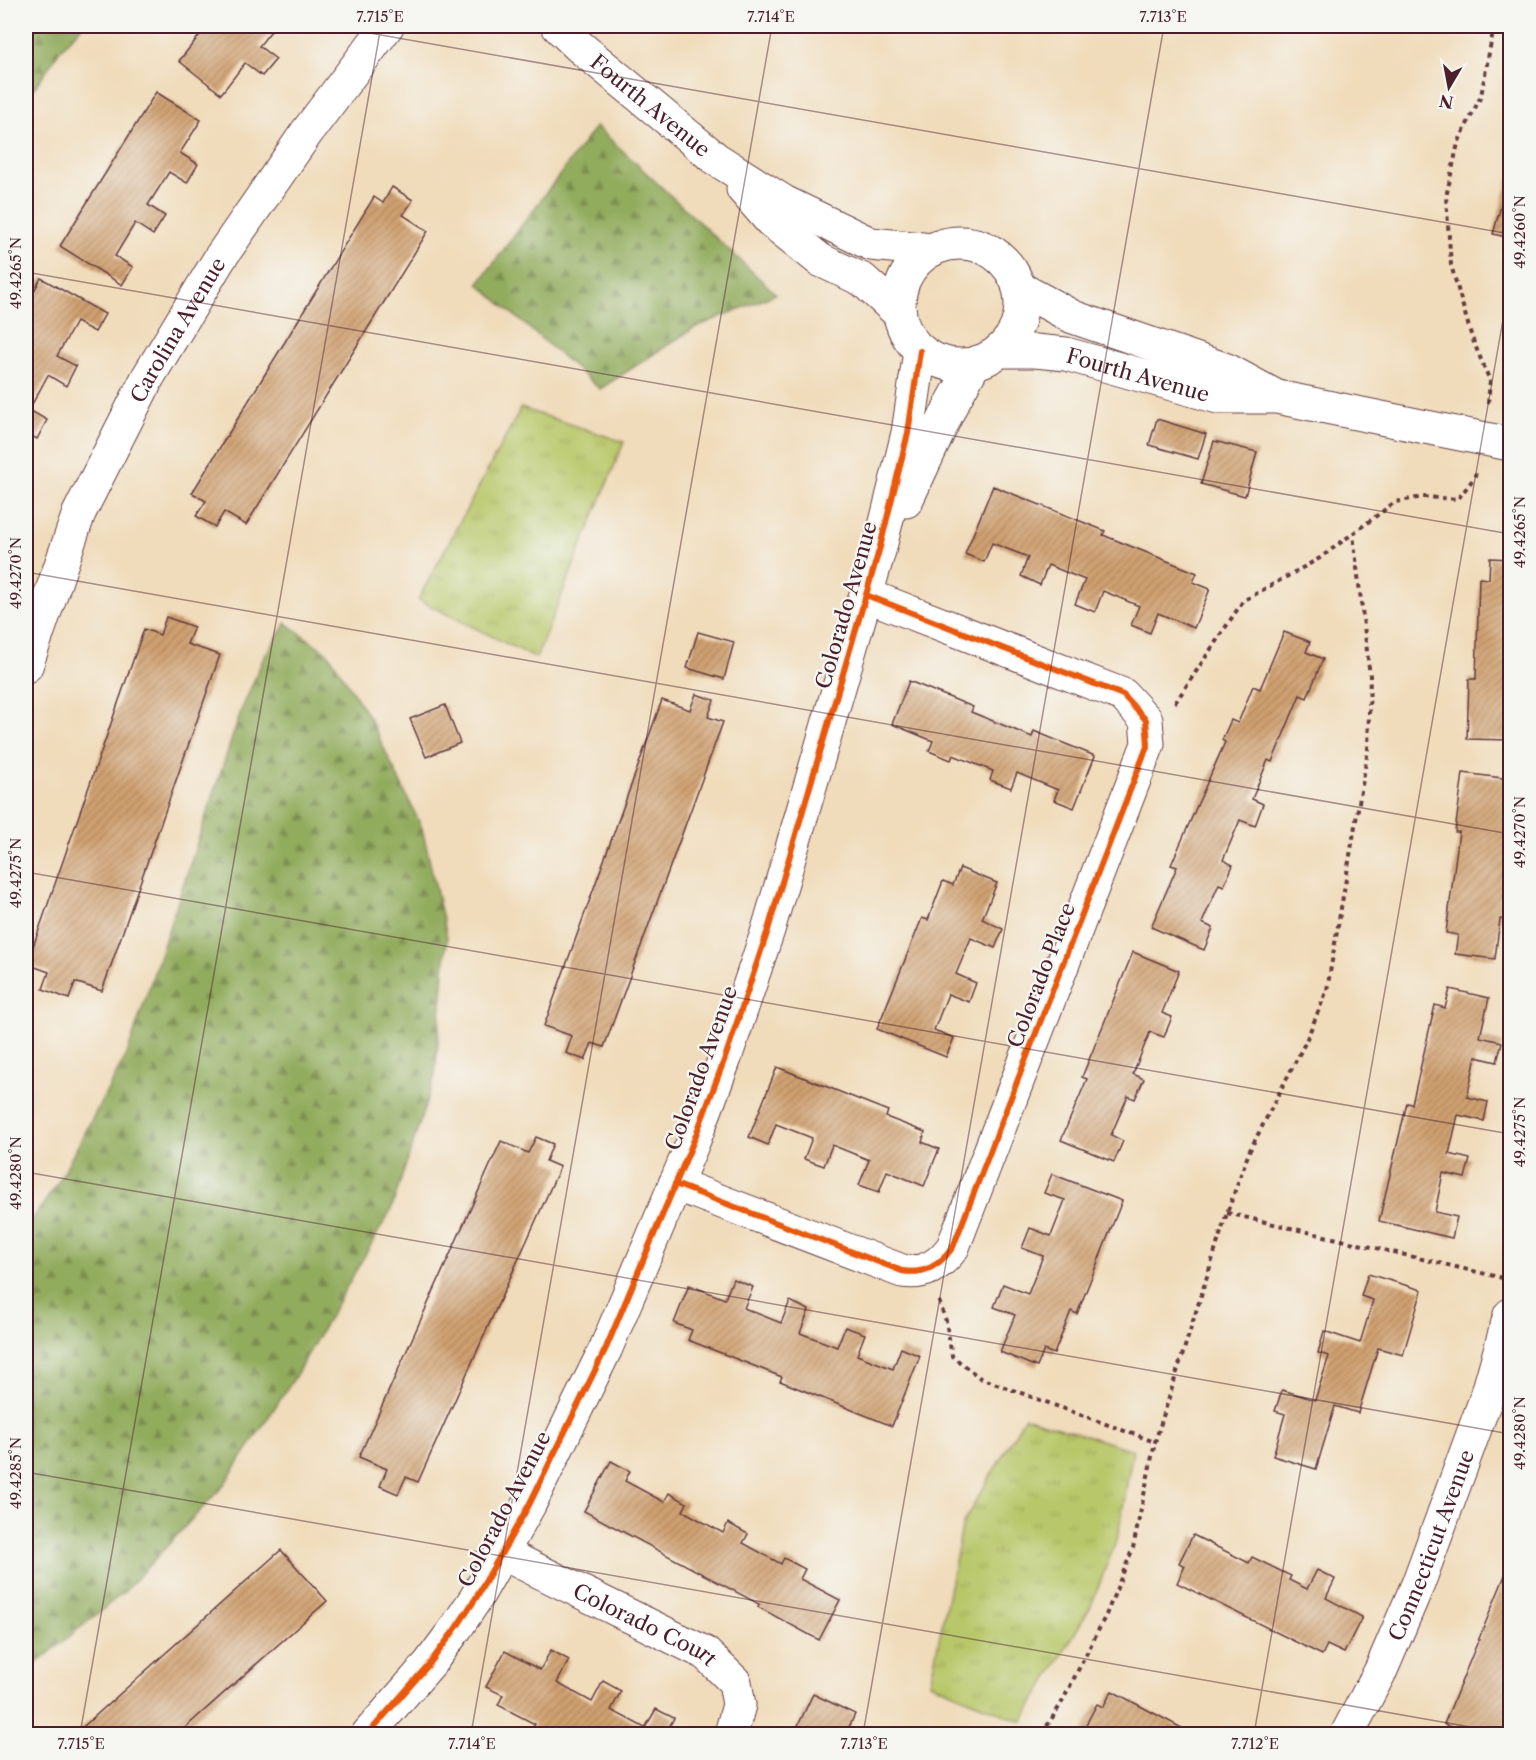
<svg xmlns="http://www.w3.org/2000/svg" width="1536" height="1760" font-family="'Libre Caslon Text',serif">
<defs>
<pattern id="forest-firs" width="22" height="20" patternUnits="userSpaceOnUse" patternTransform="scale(1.5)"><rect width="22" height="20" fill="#92ac5d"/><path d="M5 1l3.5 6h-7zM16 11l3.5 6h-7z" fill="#798b4d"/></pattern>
<pattern id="park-tufts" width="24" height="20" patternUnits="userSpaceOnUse" patternTransform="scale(1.5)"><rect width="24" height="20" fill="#b8c769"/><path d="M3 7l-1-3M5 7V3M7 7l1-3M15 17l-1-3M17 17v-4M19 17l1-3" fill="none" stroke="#a0aa5b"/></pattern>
<pattern id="building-hatch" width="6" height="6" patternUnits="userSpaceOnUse" patternTransform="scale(1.5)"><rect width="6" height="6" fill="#d0a171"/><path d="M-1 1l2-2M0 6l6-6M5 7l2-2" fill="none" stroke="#ab835d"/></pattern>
</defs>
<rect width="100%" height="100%" fill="#f6f6f2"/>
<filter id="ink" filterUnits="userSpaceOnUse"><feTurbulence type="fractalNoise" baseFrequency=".0167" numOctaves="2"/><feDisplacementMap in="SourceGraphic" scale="12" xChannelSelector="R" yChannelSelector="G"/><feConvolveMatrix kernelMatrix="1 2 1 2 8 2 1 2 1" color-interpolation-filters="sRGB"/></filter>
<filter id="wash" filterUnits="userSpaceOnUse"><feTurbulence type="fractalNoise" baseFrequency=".008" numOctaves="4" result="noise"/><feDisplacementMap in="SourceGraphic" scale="24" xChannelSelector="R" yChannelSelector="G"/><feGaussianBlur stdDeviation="1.35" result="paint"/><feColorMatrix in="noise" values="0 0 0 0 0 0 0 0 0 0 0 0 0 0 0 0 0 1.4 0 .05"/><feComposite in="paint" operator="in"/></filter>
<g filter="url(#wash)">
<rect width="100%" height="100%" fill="#f0dbba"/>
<!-- forest -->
<g fill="url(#forest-firs)" stroke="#6e6644" stroke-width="1.5">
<polygon points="26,26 82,26 61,49 26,100"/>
<polygon points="596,126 776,294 694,328 600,389 478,284"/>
<polygon points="286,623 329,654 370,719 422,828 447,937 435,1076 391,1210 293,1380 223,1486 125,1591 26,1672 26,1228 56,1186 127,1054 241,711 263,659"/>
</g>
<!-- park -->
<g fill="url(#park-tufts)" stroke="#81734a" stroke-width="1.5">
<polygon points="521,408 624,442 536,658 418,600"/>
<polygon points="1025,1417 1133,1450 1118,1536 1091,1606 1022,1722 930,1683 963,1523"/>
</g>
<g id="blocks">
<!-- building -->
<g fill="url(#building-hatch)">
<polygon points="207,26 275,26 259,46 276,59 262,76 245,63 221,94 179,61"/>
<polygon points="156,92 201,120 180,153 198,164 187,183 169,172 148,205 165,216 153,235 135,223 115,256 133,267 122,285 60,246"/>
<polygon points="1510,174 1510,238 1493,234"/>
<polygon points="392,187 413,200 403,215 428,231 246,525 224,512 215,527 196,516 206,501 192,493 374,197 383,203"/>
<polygon points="41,278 105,314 95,332 76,322 57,356 76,366 66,386 48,375 29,410 47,420 37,439 26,433 26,306"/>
<polygon points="1157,419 1206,434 1198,459 1149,445"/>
<polygon points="1214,441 1257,452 1245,496 1201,484"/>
<polygon points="993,486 1105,531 1103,535 1197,573 1193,582 1210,589 1194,628 1158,613 1150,633 1131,625 1139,606 1103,591 1095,612 1075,604 1085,580 1048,565 1040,585 1021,576 1028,557 992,543 984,562 965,554"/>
<polygon points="1490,558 1510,559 1510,740 1467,739 1469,679 1476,679 1479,578 1489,579"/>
<polygon points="166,617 194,627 187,644 220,655 102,991 75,982 69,999 43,989 49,972 27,964 144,629 160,635"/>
<polygon points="698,632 734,642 724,679 687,668"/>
<polygon points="1284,632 1310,642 1306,652 1323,659 1307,698 1300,695 1272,762 1268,760 1252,799 1263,804 1255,826 1240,820 1223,860 1233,865 1224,886 1219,884 1202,923 1213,928 1204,950 1151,927 1177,867 1171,865 1225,742 1222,740 1231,720 1238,723 1253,686 1260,689"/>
<polygon points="909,681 973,707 971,712 1032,737 1034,731 1095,756 1074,808 1054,800 1058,790 1017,773 1011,788 990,780 993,771 953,755 951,760 929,751 933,741 892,724"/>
<polygon points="696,694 714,700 708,717 723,722 604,1047 592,1043 585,1060 566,1053 572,1036 544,1026 662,700 690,710"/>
<polygon points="445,705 460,743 426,757 410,719"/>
<polygon points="1463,773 1510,779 1510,800 1506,838 1510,839 1510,860 1508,860 1504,899 1510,900 1510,920 1500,919 1495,959 1455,954 1458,935 1446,933 1459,832 1455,832"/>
<polygon points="960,868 997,883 982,919 1003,929 995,948 971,938 956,974 976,983 969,1002 948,994 934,1030 954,1038 946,1057 877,1029 922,918 928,920 943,881 953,885"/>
<polygon points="1133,952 1179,971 1162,1013 1172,1017 1164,1037 1150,1032 1133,1074 1144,1079 1135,1099 1128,1096 1111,1135 1123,1141 1114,1162 1061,1140 1087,1079 1082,1077"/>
<polygon points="1450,989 1489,998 1480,1037 1502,1042 1497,1062 1476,1057 1467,1097 1488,1102 1484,1121 1458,1115 1449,1154 1470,1159 1465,1178 1443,1173 1435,1212 1457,1217 1452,1238 1379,1221 1407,1103 1412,1104 1435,1005 1445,1008"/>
<polygon points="777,1067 888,1111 886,1117 925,1132 922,1142 939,1149 924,1186 887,1171 879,1192 859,1185 869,1160 832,1145 824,1166 804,1159 812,1138 776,1124 768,1145 749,1137"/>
<polygon points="536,1137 553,1144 546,1161 560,1167 418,1482 406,1477 398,1494 380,1486 387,1469 359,1457 501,1141 528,1153"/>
<polygon points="1052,1174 1122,1201 1077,1314 1071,1311 1054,1354 1044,1350 1037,1367 1000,1352 1015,1315 994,1307 1003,1284 1028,1294 1043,1256 1022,1248 1030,1228 1051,1236 1065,1200 1044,1193"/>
<polygon points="1368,1274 1422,1290 1403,1355 1378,1348 1358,1413 1335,1406 1316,1469 1273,1456 1285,1414 1275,1411 1282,1390 1315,1400 1329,1356 1318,1353 1324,1331 1360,1343 1373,1300 1361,1296"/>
<polygon points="733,1279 753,1287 744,1308 781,1323 790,1301 809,1310 800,1333 837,1347 845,1327 865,1334 857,1355 893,1369 901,1348 920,1356 892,1426 780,1381 782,1377 688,1340 692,1330 674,1323 689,1285 725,1299"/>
<polygon points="611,1461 630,1471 625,1481 664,1502 669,1493 687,1503 683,1511 723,1533 728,1523 748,1534 743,1543 781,1564 784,1558 805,1569 800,1579 840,1600 819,1640 758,1607 759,1604 584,1511"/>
<polygon points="1193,1535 1249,1563 1252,1557 1291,1576 1289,1580 1307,1589 1317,1570 1335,1579 1326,1598 1362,1617 1344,1653 1327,1645 1322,1655 1177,1583 1185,1566 1179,1563"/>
<polygon points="281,1550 327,1601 178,1734 75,1734"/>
<polygon points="1510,1563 1510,1734 1456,1734 1458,1730 1444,1724"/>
<polygon points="551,1650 569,1660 557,1683 592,1702 603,1681 621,1691 611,1710 645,1728 656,1709 674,1718 665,1734 542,1734 532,1729 535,1724 498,1705 503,1695 486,1687 505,1651 540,1670"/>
<polygon points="1112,1691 1193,1734 1088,1734 1082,1732 1097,1704 1103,1707"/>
<polygon points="813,1694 855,1714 846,1734 794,1734"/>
</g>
</g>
</g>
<g filter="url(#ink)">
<use href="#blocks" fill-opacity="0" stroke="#633b40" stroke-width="1.5"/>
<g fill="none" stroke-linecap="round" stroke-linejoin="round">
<!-- minor casing -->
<g stroke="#633b40" stroke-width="35">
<g id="minor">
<path id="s1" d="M558 26 580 47 716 159 784 202 871 244 932 250"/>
<polyline points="743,189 770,220 820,260 863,280 899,313"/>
<circle cx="960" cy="304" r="61"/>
<polyline points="1019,288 1073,317 1227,370 1275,396"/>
<path id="s2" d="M1000 351H1035L1066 354 1218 397H1277L1510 444"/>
<polyline points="906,501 950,407 974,364"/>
<path id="s3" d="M26 666 79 513 148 377 220 258 307 132 387 26"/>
<path d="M675 1184 902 1271C925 1275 940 1265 953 1247L1148 744 1146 720 1123 695 866 595"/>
<path id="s4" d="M502 1553 705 1653 735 1682 739 1705 731 1734"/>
<polyline points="368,1734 430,1663 456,1628 476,1598 529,1505 606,1348 694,1140 725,1058 768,930 880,547 908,433 920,351"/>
<path id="s5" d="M1347 1734 1381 1670 1418 1584 1488 1393 1510 1315"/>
</g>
</g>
<!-- path -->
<g stroke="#633b40" stroke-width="4" stroke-dasharray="4.5 4.5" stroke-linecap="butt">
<polyline points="1488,403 1490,381 1472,338 1451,265 1446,197 1458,143 1481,96 1494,26"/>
<polyline points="1175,703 1243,601 1320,558 1395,502 1423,497 1458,499 1474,478 1476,473"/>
<polyline points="1227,1213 1507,1279"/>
<polyline points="939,1301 946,1321 952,1356 980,1378 1155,1442"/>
<polyline points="1042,1734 1061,1704 1106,1615 1133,1548 1155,1442 1227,1213 1249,1152 1306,1041 1327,990 1368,750 1370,676 1353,534"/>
</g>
<!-- minor -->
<use href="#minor" stroke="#fff" stroke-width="33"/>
<!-- cycleway casing -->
<g stroke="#f6f6f2" stroke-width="10">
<g id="cycleway">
<path d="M675 1184 902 1271C925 1275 940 1265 953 1247L1148 744 1146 720 1123 695 866 595"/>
<polyline points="368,1734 430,1663 456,1628 476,1598 529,1505 606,1348 694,1140 725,1058 768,930 880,547 908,433 920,351"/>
</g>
</g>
<!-- cycleway -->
<use href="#cycleway" stroke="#e8590c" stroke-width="6"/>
</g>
</g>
<!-- ticks -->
<path fill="none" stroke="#4a1f2b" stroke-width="1.5" stroke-opacity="0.45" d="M330 26 1510 234M26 272 1510 534M26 572 1510 834M26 872 1510 1134M26 1172 1510 1434M26 1472 1510 1734M80 1734 381 26M471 1734 772 26M863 1734 1164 26M1254 1734 1510 280"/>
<g text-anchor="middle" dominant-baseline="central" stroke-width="4.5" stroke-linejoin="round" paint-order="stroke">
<!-- street labels -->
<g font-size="21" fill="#4a1f2b" stroke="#f6f6f2">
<text stroke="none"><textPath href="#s1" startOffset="122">Fourth Avenue</textPath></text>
<text stroke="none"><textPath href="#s3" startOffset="370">Carolina Avenue</textPath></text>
<text stroke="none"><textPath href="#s2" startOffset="141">Fourth Avenue</textPath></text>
<text transform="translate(846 605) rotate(-74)">Colorado Avenue</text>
<text transform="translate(1041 975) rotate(-69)">Colorado Place</text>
<text transform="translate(701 1068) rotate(-70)">Colorado Avenue</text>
<text transform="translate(504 1509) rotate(-62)">Colorado Avenue</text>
<text stroke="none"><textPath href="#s5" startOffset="207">Connecticut Avenue</textPath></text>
<text stroke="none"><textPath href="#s4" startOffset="160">Colorado Court</textPath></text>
</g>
</g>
<!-- margin -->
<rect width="1536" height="1760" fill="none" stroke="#f6f6f2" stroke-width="66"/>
<!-- north arrow -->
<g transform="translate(1449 87) rotate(190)" stroke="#f6f6f2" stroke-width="4.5" paint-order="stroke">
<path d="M0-4.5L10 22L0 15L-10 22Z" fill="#4a1f2b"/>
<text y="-9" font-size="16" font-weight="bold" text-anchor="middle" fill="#4a1f2b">N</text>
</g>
<rect x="33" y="33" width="1470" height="1694" fill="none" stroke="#4a1f2b" stroke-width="2"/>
<g font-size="15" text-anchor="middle" fill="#4a1f2b">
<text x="380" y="22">7.715°E</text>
<text x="771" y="22">7.714°E</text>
<text x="1163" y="22">7.713°E</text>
<text transform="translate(1520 232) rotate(-90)" y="5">49.4260°N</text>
<text transform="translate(16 273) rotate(-90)" y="5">49.4265°N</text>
<text transform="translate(1520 532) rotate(-90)" y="5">49.4265°N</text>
<text transform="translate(16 573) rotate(-90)" y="5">49.4270°N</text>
<text transform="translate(1520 832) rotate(-90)" y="5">49.4270°N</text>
<text transform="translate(16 873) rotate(-90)" y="5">49.4275°N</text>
<text transform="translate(1520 1132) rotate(-90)" y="5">49.4275°N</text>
<text transform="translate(16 1173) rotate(-90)" y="5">49.4280°N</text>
<text transform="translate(1520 1433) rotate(-90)" y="5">49.4280°N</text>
<text transform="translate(16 1473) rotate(-90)" y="5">49.4285°N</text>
<text x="81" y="1749">7.715°E</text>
<text x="472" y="1749">7.714°E</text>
<text x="864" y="1749">7.713°E</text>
<text x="1255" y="1749">7.712°E</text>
</g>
</svg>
